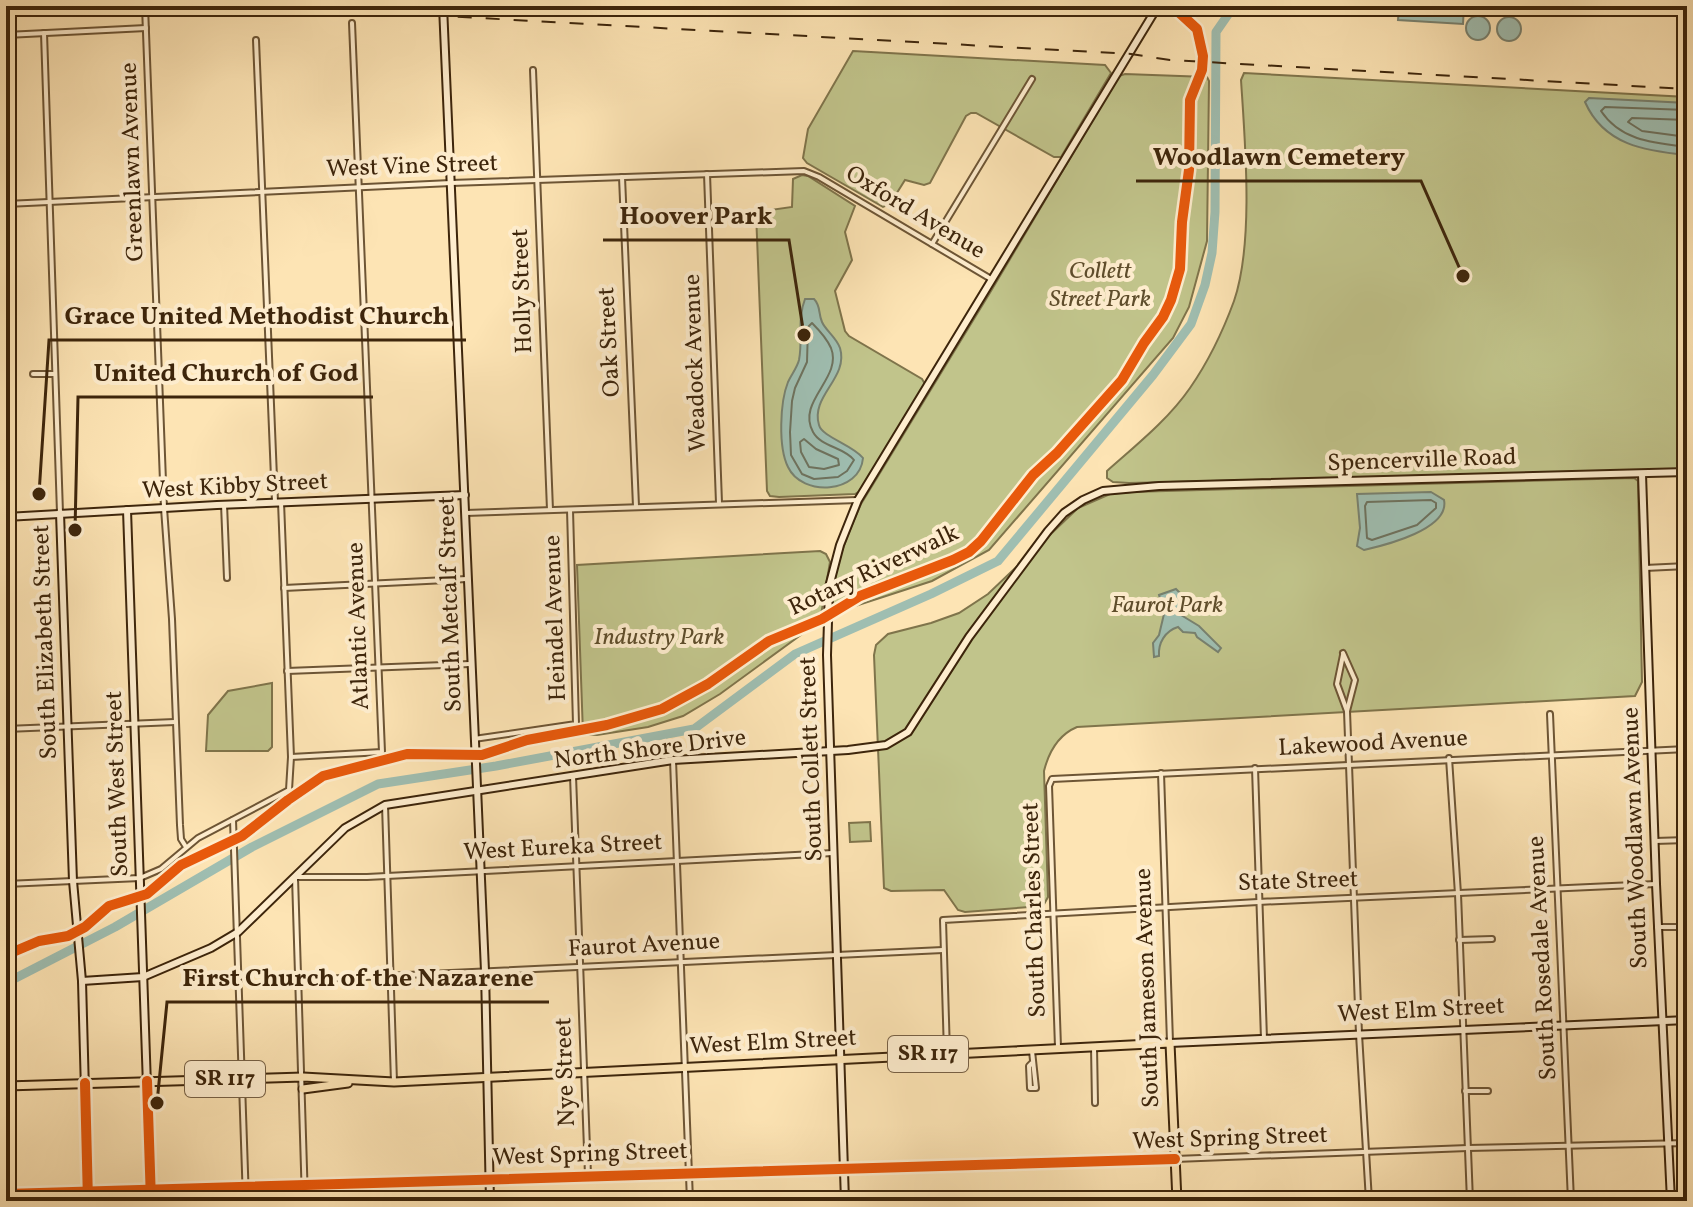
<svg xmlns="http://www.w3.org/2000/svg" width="1693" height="1207" font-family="Vollkorn,serif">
<rect width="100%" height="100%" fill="#fde4b4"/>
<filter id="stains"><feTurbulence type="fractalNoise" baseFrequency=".0025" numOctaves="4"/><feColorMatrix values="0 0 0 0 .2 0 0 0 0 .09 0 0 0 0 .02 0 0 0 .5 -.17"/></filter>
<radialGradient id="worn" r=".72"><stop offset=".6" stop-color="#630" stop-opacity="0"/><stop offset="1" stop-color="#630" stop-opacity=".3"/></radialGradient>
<!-- green -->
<g fill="#c1c48b" stroke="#7f744b" stroke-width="2">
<polygon points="853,51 1105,65 1111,73 1061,157 1054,157 976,113 971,113 966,116 930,183 924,185 905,180 890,204 883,207 807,163 803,158 808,129"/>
<path d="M1244 73 1687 97V469L1129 483 1113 482 1107 478V471C1135 446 1168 420 1190 388 1208 362 1223 331 1234 301 1254 243 1245 142 1241 80Z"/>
<path d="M1125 74 1207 77 1209 81 1207 241 1189 307 1173 338 989 550 932 581 834 613C828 578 847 536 861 504L991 291 1119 76Z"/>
<polygon points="802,175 808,176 855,206 845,232 852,260 835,291 845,331 849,336 922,379 925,384 860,491 855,494 779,497 770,496 767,491 756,212 792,207 793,179"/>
<path d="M1634 478 1638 481 1642 682 1635 696 1077 727C1058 735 1049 751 1044 771L1048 897 1043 906 965 912 958 910 944 890 891 891 884 888 874 655 876 645 888 634 931 623 959 613 988 594 1078 508 1110 494 1131 492Z"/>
<polygon points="820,551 826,554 830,562 820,621 720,694 683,716 648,727 597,735 583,734 577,565"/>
<polygon points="272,683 272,747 268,751 206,751 208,715 228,691"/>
<polygon points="870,822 871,841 850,842 849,823"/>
</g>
<!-- water -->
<g fill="#9fbeb1" stroke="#78816f" stroke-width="2">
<polygon points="1399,6 1464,6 1463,24 1398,20"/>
<circle cx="1478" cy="28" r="12"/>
<circle cx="1509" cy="29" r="12"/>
<path d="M1589 98 1687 103V155C1645 151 1604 145 1585 102Z"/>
<path d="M805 299H814C821 306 818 313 822 322 826 331 836 337 840 348 849 378 810 396 819 425 822 437 853 445 863 458 860 494 802 497 788 467 778 447 780 402 788 382 791 375 797 368 799 360 803 340 797 319 805 299Z"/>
<path d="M1431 492 1444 500C1450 529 1386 545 1364 550L1357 546 1360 528 1357 494Z"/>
<path d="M1176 589 1181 594V615L1199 626 1221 648 1218 652 1197 637 1195 633 1183 632 1178 627C1165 631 1158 643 1159 656L1154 657 1153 643 1159 635 1164 614 1159 595Z"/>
</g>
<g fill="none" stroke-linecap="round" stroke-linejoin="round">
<!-- shore -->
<g stroke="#6e725e" stroke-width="2">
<path d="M1687 110 1605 107 1601 111C1621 141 1654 143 1687 147"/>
<polyline points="1687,120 1632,118 1628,122 1642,131 1687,137"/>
<path d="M812 323C819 330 827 339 831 348 843 378 796 401 813 432 821 447 844 447 854 460L847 471 838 477 814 479 802 474 791 455 790 432 792 401 795 388 807 362 808 327Z"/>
<polygon points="804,439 816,449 838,459 839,465 824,469 809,467 801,452 800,442"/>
<polygon points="1431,500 1436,503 1436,508 1417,525 1372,540 1367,538 1365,506 1367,502"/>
</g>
<!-- river -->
<polyline stroke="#9fbeb1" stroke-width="9" points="6,983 115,927 252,847 378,784 496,766 694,729 795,654 931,594 998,561 1153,375 1191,324 1205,285 1212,253 1215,212 1216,32 1234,6"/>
<!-- street casing -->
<g stroke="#6d5535" stroke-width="8">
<g id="street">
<polyline points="145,6 164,508 172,619 180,825 181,839 186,847"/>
<polyline points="44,33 60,513"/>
<polyline points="6,35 146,28"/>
<polyline points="256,40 275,502"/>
<polyline points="533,70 550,510"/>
<polyline points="707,174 719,503"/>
<polyline points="622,177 636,506"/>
<polyline points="6,204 451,183 804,171 819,177 991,279"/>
<polyline points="932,244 1032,79"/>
<polyline points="33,374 55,374"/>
<polyline points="224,504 227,578"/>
<polyline points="466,513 858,500"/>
<polyline points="1645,568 1687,566"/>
<polyline points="284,588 467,579"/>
<polyline points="1343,653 1355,680 1347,711 1359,1034 1369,1201"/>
<polyline points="1343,655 1337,684 1347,711"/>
<polyline points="287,671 470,664"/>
<polyline points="1550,714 1571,1201"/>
<polyline points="6,729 175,722"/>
<polyline points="474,739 576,724 570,510"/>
<polyline points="291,757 382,752 352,23"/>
<polyline points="1449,758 1458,894 1470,1201"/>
<polyline points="673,760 690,1201"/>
<polyline points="1255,768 1264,1039"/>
<polyline points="1161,773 1170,1042"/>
<polyline points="573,776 588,1175"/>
<polyline points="385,805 394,1082"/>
<polyline points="233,820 246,1201"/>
<polyline points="1655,841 1687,840"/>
<polyline points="6,884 140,878 161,869 198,838 289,790 291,757 281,502"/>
<polyline points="1657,927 1687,927"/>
<polyline points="1459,940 1492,939"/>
<polyline points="299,980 943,950"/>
<polyline points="1058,1047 1049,786 1052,779 1687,749"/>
<polyline points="1094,1047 1095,1103"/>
<polyline points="947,1053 943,920 1258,902 1656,884"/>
<polyline points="1032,1063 1029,1066 1030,1088 1036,1088 1032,1051"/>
<polyline points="1465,1091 1488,1091"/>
<polyline points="1175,1159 1468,1148 1687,1143"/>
<polyline points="305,1201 295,877 367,877 833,853"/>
</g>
</g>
<!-- secondary casing -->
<g stroke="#3d250b" stroke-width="10">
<g id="secondary">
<polyline points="443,6 485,971 490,1201"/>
<polyline points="1642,474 1656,884 1671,1201"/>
<polyline points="127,510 151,1201"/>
<polyline points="60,513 73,881 82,981 88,1201"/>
<polyline points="6,517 217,505 465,495"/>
<polyline points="82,981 143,977 211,948 238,932 345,828 385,805 673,760 848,750 886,745 908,732 969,637 1048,531 1064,513 1083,500 1103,491 1159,486 1687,472"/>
<polyline points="1170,1043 1687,1020"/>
<polyline points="6,1194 1175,1159"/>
<polyline points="845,1201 827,655 829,587 840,545 858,500 1158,6"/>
</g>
</g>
<!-- primary casing -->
<g stroke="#3d250b" stroke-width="11">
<g id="primary">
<polyline points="6,1086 303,1077 394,1082 1170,1043 1177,1201"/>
<polyline points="303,1089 348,1083"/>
</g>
</g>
<!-- street -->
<use href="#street" stroke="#feedce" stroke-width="4"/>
<!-- secondary -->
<use href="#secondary" stroke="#feedce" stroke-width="6"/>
<!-- primary -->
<use href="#primary" stroke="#fde4b4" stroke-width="7"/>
<!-- rail -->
<g stroke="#3d250b" stroke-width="2" stroke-dasharray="14 14" stroke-linecap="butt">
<polyline points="58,6 124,6"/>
<polyline points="262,6 1131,54 1170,60 1687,89"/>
<polyline points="602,13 625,12 645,6"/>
</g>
<!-- cycleway casing -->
<g stroke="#feedce" stroke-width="15">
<g id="cycleway">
<polyline points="6,955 39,941 68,936 85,927 109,906 147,894 181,865 242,836 288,800 323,776 407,754 482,755 527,740 607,725 662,709 708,684 769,641 822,619 860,596 953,560 969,552 981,541 1033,475 1057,453 1122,380 1144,343 1163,317 1171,300 1180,269 1182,222 1189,170 1190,100 1202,70 1203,56 1197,29 1172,6"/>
<polyline points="147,1081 151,1201"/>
<polyline points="85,1083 88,1201"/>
<polyline points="6,1194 1175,1159"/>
</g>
</g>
<!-- cycleway -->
<use href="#cycleway" stroke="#e8590c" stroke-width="10"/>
</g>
<g text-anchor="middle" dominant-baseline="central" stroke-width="8" stroke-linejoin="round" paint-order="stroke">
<!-- shield labels -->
<g fill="#feedce" stroke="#776146" stroke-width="2">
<rect x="888" y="1036" width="80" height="36" rx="6"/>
<rect x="185" y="1061" width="80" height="36" rx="6"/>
</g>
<g font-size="22" font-weight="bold" fill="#3d250b">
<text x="928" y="1054">SR 117</text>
<text x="225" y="1079">SR 117</text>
</g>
<!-- street labels -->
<g font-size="24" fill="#3d250b" stroke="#feedce">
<text transform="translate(133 162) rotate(-92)">Greenlawn Avenue</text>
<text transform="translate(412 167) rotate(-2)">West Vine Street</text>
<text transform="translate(915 213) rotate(31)">Oxford Avenue</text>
<text transform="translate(523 291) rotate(-92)">Holly Street</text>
<text transform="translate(610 342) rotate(-93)">Oak Street</text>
<text transform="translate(696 363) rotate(-92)">Weadock Avenue</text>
<text transform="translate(1422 461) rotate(-2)">Spencerville Road</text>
<text transform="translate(235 487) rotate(-3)">West Kibby Street</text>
<text transform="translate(874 571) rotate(-25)">Rotary Riverwalk</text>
<text transform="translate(451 604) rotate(-92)">South Metcalf Street</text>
<text transform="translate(556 618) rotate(-92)">Heindel Avenue</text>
<text transform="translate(359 626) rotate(-92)">Atlantic Avenue</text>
<text transform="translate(46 642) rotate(-92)">South Elizabeth Street</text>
<text transform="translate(1373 744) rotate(-3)">Lakewood Avenue</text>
<text transform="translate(650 750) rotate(-7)">North Shore Drive</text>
<text transform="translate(812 759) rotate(-92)">South Collett Street</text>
<text transform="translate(118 784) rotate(-92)">South West Street</text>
<text transform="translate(1636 838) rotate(-92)">South Woodlawn Avenue</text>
<text transform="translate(563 848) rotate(-3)">West Eureka Street</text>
<text transform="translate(1298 882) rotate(-2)">State Street</text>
<text transform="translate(1035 910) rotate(-92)">South Charles Street</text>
<text transform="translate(644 946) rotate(-3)">Faurot Avenue</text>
<text transform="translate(1543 958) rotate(-93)">South Rosedale Avenue</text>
<text transform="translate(1148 988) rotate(-92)">South Jameson Avenue</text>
<text transform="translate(1421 1011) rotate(-3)">West Elm Street</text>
<text transform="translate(773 1043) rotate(-3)">West Elm Street</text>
<text transform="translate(566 1072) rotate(-92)">Nye Street</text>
<text transform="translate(1230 1139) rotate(-2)">West Spring Street</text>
<text transform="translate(590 1155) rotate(-2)">West Spring Street</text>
</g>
<!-- park labels -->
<g font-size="24" font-style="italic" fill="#5e4d2b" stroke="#feedce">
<text x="1100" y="272">Collett<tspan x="1100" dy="28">Street Park</tspan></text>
<text x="1167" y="606">Faurot Park</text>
<text x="659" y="638">Industry Park</text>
</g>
</g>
<!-- callouts -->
<path fill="none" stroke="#3d250b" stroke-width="3" d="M1463 276L1421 181H1136M804 335L789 240H603M39 494L49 340H466M75 530L78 397H373M157 1103L167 1002H549"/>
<g fill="#3d250b" stroke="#feedce" stroke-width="3">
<circle cx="1463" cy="276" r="8"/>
<circle cx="804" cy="335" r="8"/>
<circle cx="39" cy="494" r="8"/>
<circle cx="75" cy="530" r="8"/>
<circle cx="157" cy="1103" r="8"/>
</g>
<g font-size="26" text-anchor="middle" font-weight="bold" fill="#3d250b" stroke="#feedce" stroke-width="8" stroke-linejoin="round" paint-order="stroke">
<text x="1279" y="165">Woodlawn Cemetery</text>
<text x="696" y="224">Hoover Park</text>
<text x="257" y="324">Grace United Methodist Church</text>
<text x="226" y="381">United Church of God</text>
<text x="358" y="986">First Church of the Nazarene</text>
</g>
<!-- margin -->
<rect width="1693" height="1207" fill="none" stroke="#fde4b4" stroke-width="32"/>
<rect x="8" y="8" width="1677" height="1191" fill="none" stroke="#3d250b" stroke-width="4"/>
<rect x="16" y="16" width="1661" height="1175" fill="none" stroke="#3d250b" stroke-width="2"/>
<rect width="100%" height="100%" filter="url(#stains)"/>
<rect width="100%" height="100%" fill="url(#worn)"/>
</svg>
